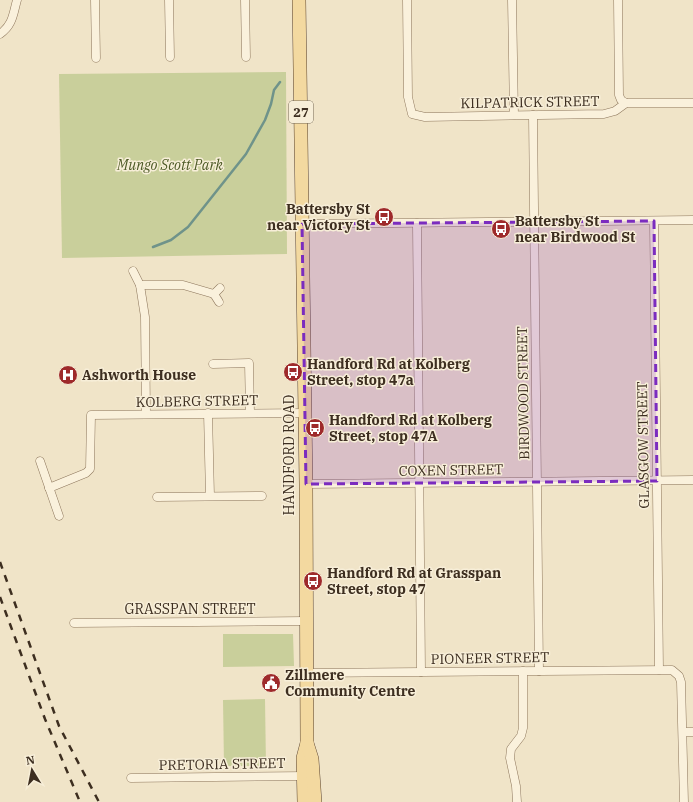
<svg xmlns="http://www.w3.org/2000/svg" width="693" height="802" font-family="'IBM Plex Serif',serif">
<rect width="100%" height="100%" fill="#f0e4c8"/>
<!-- green -->
<g fill="#c9cf9b">
<polygon points="286,72 287,254 62,258 59,74"/>
<polygon points="223,634 293,634 294,666 223,667"/>
<polygon points="265,699 266,766 224,766 223,700"/>
</g>
<g fill="none" stroke-linecap="round" stroke-linejoin="round">
<!-- stream -->
<polyline stroke="#6f938a" stroke-width="2.5" points="153,247 171,240 188,227 246,154 265,120 271,104 274,90 280,82"/>
<!-- street casing -->
<g stroke="#8d765c" stroke-width="9">
<g id="street">
<polyline points="95,0 96,58"/>
<polyline points="169,0 170,57"/>
<polyline points="245,0 246,57"/>
<polyline points="407,0 408,97 412,114 425,117 604,114 615,111 626,103 693,103"/>
<polyline points="512,0 514,115"/>
<polyline points="618,0 619,95 621,100 626,103"/>
<path d="M0 34C13 25 13 14 17 0"/>
<polyline points="533,115 539,671"/>
<polyline points="654,221 659,670"/>
<polyline points="417,223 421,672"/>
<polyline points="302,224 693,220"/>
<polyline points="133,271 140,285 145,317 146,414"/>
<polyline points="140,285 183,285 214,294"/>
<polyline points="219,302 214,294 220,288"/>
<polyline points="213,364 249,363 250,413"/>
<polyline points="208,413 210,496"/>
<polyline points="40,461 59,516"/>
<polyline points="306,484 693,480"/>
<polyline points="49,488 86,473 90,469 91,415 305,413"/>
<polyline points="157,497 262,496"/>
<polyline points="74,623 306,621"/>
<polyline points="306,673 672,670 679,676 681,682 684,802"/>
<polyline points="683,732 693,732"/>
<polyline points="131,778 307,776"/>
<polyline points="517,802 516,786 510,758 511,749 521,736 523,728 523,671"/>
</g>
</g>
<!-- primary casing -->
<g stroke="#5b4430" stroke-width="14">
<g id="primary">
<polyline points="299,0 306,484 307,743 303,758 304,802"/>
<polyline points="307,743 312,759 315,802"/>
</g>
</g>
<!-- street -->
<use href="#street" stroke="#faf1dc" stroke-width="8"/>
<!-- primary -->
<use href="#primary" stroke="#f3d9a0" stroke-width="13"/>
<!-- rail -->
<g stroke="#3d2e20" stroke-width="2.5" stroke-dasharray="7 7" stroke-linecap="butt">
<polyline points="0,562 59,726 99,802"/>
<polyline points="0,597 45,719 80,802"/>
</g>
</g>
<!-- marked area -->
<path fill="#7b2cbf" fill-opacity="0.2" stroke="#7b2cbf" stroke-width="3" stroke-dasharray="8 5" stroke-linejoin="round" d="M654 221 657 481 306 484 302 224Z"/>
<!-- icons -->
<defs>
<g id="bus-disc" transform="scale(1)"><circle r="9.5" fill="#9e2a2b" stroke="#f7eed8"/><path d="M-5-6H5V4H4V6H2V4H-2V6H-4V4H-5ZM-3.5-4V0h7V-4ZM-3.5 1.2v1.5H-2V1.2ZM2 1.2v1.5H3.5V1.2Z" fill="#fff"/></g>
<g id="hospital-disc" transform="scale(1)"><circle r="9.5" fill="#9e2a2b" stroke="#f7eed8"/><path d="M-5-5h3v3.5h4V-5h3V5h-3V1.5h-4V5h-3Z" fill="#fff"/></g>
<g id="civic-disc" transform="scale(1)"><circle r="9.5" fill="#9e2a2b" stroke="#f7eed8"/><path d="M-.6-6.5H3V-4.5H.6V-3L4-1V1h2V6H-6V1h2V-1L-.6-3ZM-1.2 2.5V6h2.4V2.5Z" fill="#fff"/></g>
</defs>
<g fill-rule="evenodd">
<use href="#bus-disc" x="384" y="217"/>
<use href="#bus-disc" x="501" y="229"/>
<use href="#bus-disc" x="293" y="372"/>
<use href="#hospital-disc" x="68" y="375"/>
<use href="#bus-disc" x="315" y="428"/>
<use href="#bus-disc" x="313" y="581"/>
<use href="#civic-disc" x="271" y="683"/>
</g>
<g text-anchor="middle" dominant-baseline="central" stroke-width="3" stroke-linejoin="round" paint-order="stroke">
<!-- shield labels -->
<rect fill="#f7eed8" stroke="#756857" stroke-width="1" x="289" y="101" width="24" height="22" rx="3"/>
<g font-size="13" font-weight="bold" fill="#3d2e20">
<text x="301" y="112">27</text>
</g>
<!-- street labels -->
<g font-size="14" fill="#3d2e20" stroke="#f7eed8">
<text transform="translate(530 102) rotate(-1)">KILPATRICK STREET</text>
<text transform="translate(523 393) rotate(-91)">BIRDWOOD STREET</text>
<text transform="translate(197 401) rotate(-1)">KOLBERG STREET</text>
<text transform="translate(643 445) rotate(-91)">GLASGOW STREET</text>
<text transform="translate(289 455) rotate(-90)">HANDFORD ROAD</text>
<text transform="translate(451 470) rotate(-1)">COXEN STREET</text>
<text x="190" y="609">GRASSPAN STREET</text>
<text transform="translate(490 658) rotate(-1)">PIONEER STREET</text>
<text transform="translate(222 764) rotate(-1)">PRETORIA STREET</text>
</g>
<!-- park labels -->
<g font-size="14" font-style="italic" fill="#4d5a26" stroke="#f7eed8">
<text x="170" y="165">Mungo Scott Park</text>
</g>
<!-- poi labels -->
<g font-size="14" font-weight="bold" fill="#3d2e20" stroke="#f7eed8" text-anchor="start">
<text x="370" y="209" text-anchor="end">Battersby St<tspan x="370" dy="16">near Victory St</tspan></text>
<text x="515" y="221">Battersby St<tspan x="515" dy="16">near Birdwood St</tspan></text>
<text x="307" y="364">Handford Rd at Kolberg<tspan x="307" dy="16">Street, stop 47a</tspan></text>
<text x="82" y="375">Ashworth House</text>
<text x="329" y="420">Handford Rd at Kolberg<tspan x="329" dy="16">Street, stop 47A</tspan></text>
<text x="327" y="573">Handford Rd at Grasspan<tspan x="327" dy="16">Street, stop 47</tspan></text>
<text x="285" y="675">Zillmere<tspan x="285" dy="16">Community Centre</tspan></text>
</g>
</g>
<!-- north arrow -->
<g transform="translate(32 770) rotate(350)" stroke="#f7eed8" stroke-width="3" paint-order="stroke">
<path d="M0-3L7 15L0 10L-7 15Z" fill="#3d2e20"/>
<text y="-6" font-size="11" font-weight="bold" text-anchor="middle" fill="#3d2e20">N</text>
</g>
</svg>
